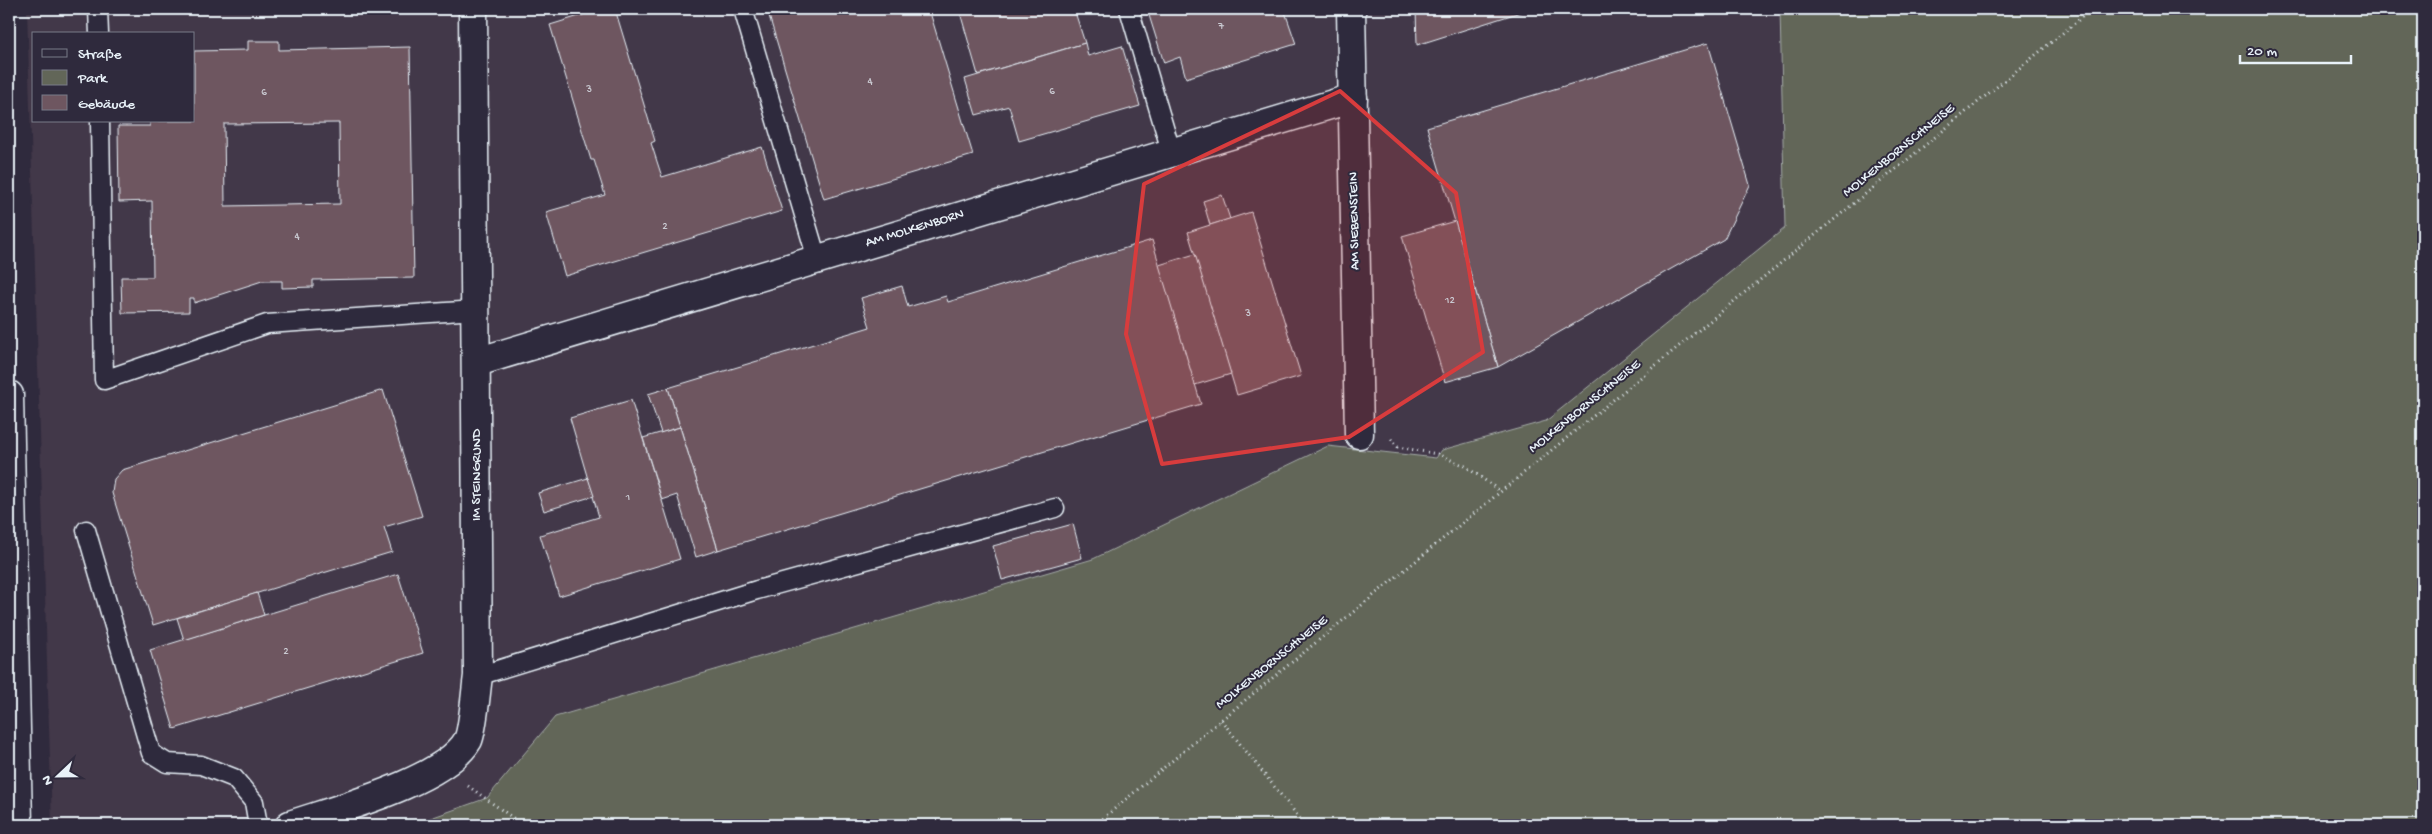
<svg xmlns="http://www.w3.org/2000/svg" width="2432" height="834" font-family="'Gochi Hand',sans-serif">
<rect width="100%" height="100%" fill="#2f2a3d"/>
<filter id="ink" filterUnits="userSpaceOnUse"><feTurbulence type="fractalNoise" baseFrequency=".02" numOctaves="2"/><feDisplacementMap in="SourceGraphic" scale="10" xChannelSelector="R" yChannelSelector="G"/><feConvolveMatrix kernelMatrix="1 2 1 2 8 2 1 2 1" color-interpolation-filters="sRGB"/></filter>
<g filter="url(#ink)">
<!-- built -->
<path fill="#423748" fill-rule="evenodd" d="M27 9H1780L1785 228 1546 421 1442 450 1436 458 1328 446 1093 559 555 717 487 798 411 825H52ZM34 34H194V121H34Z"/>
<!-- green -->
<polygon fill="#626658" stroke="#a5aca8" points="1780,9 2423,9 2423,825 411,825 487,798 555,717 1093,559 1328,446 1436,458 1442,450 1546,421 1785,228"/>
<!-- building -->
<g fill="#6e5660" stroke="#e8f1f8" fill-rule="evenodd">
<polygon points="602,9 615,9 655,141 651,143 662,177 762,147 782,211 565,276 546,212 605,195 594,160 591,160 550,25"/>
<polygon points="767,9 929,9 973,155 824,199"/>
<polygon points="959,9 1074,9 1085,43 978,75"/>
<polygon points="1147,9 1284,9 1296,44 1186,78 1180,57 1164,63"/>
<polygon points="1416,9 1530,9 1417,45"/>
<path d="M248 41H279V50L410 47 414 278 313 280V287L282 288V281H262L194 303V298H189V312L122 313 121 277H153L152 201 119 202 118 126H150V121H194V51L248 50ZM339 123 340 204 225 206 224 124Z"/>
<polygon points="1085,43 1088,56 1122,46 1140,106 1019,141 1009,106 976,115 965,79"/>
<polygon points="1708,43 1750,185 1724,239 1498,367 1427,127"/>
<polygon points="1222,195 1230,219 1210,225 1203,201"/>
<polygon points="1251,212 1301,376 1237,395 1188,232"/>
<polygon points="1455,221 1498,367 1445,382 1402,236"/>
<polygon points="1152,240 1201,404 718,550 668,388 870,327 861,298 902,286 908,307 946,296 948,302"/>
<polygon points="1195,254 1231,374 1195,385 1159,265"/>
<polygon points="668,388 680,427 661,433 648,394"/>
<polygon points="383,390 422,516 384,527 392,552 153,625 112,493 114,479 122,470"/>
<polygon points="631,400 680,559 559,596 540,535 599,517 570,418"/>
<polygon points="680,427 718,550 696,557 677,495 662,500 643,438"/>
<polygon points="588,478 594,496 544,511 538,493"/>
<polygon points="1073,524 1082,558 1002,580 993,546"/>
<polygon points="398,574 423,653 174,729 150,650"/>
<polygon points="257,593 264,615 184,640 177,618"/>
</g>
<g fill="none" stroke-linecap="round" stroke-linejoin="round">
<!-- lane casing -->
<g stroke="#e8f1f8" stroke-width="21">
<g id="lane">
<polyline points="98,9 99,34"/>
<polyline points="743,9 817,259"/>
<polyline points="1129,9 1171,151"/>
<polyline points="100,121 104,380 267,324 476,310"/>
<polyline points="86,530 151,753 167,763 201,765 234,778 254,802 258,825"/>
<polyline points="478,676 757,590 1055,508"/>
</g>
</g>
<!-- street casing -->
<g stroke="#e8f1f8" stroke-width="31">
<g id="street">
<polyline points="1351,9 1359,434"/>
<polyline points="477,362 1353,98"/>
<path d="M290 825C334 810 445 781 468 740 473 730 476 689 478 676L473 9"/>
</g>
</g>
<!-- secondary casing -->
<g stroke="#e8f1f8" stroke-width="31">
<polyline id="secondary" points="9,395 18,825"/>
</g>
<!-- path -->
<g stroke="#e8f1f8" stroke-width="3" stroke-dasharray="1 4" stroke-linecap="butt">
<polyline points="1391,439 1398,447 1437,454 1465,466 1500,491"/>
<polyline points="1221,720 1305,825"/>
<polyline points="468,786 523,825"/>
<polyline points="1095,825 1221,720 2092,9"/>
</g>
<!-- lane -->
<use href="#lane" stroke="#2f2a3d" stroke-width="18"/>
<!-- street -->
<use href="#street" stroke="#2f2a3d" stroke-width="28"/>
<!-- secondary -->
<use href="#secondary" stroke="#2f2a3d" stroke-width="28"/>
</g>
</g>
<!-- marked area -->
<path fill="#d83c3d" fill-opacity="0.2" stroke="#d83c3d" stroke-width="4" stroke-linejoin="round" d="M1340 91 1456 193 1483 352 1349 437 1162 464 1126 334 1144 184Z"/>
<g text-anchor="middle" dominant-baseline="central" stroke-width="4" stroke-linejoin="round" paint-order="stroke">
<!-- number labels -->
<g font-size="11" fill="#cacad2">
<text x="1221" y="27">7</text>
<text x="870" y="82">4</text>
<text x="589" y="90">3</text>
<text x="1052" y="92">6</text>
<text x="264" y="93">6</text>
<text x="665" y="227">2</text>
<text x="297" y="237">4</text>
<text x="1450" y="301">12</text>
<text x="1248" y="314">3</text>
<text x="628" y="498">1</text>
<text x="286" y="652">2</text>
</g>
<!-- street labels -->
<g font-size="14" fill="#e8f1f8" stroke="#2f2a3d">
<text transform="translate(1899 151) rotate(-39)">MOLKENBORNSCHNEISE</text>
<text transform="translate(1355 221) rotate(-91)">AM SIEBENSTEIN</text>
<text transform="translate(915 229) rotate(-17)">AM MOLKENBORN</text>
<text transform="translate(1585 407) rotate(-39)">MOLKENBORNSCHNEISE</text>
<text transform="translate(477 475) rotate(-90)">IM STEINGRUND</text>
<text transform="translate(1272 663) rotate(-39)">MOLKENBORNSCHNEISE</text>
</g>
</g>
<!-- margin -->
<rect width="2432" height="834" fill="none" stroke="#2f2a3d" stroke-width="30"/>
<rect x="15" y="15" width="2402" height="804" fill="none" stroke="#e8f1f8" stroke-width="2" filter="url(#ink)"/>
<!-- legend -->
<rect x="32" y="32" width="162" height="90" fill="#2f2a3d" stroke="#797a88"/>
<rect x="42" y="49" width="25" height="8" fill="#2f2a3d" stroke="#797a88"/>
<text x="78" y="58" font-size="15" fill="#e8f1f8">Straße</text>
<rect x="42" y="70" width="25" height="15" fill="#626658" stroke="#797a88"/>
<text x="78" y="82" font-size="15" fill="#e8f1f8">Park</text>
<rect x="42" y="95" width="25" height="15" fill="#6e5660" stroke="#797a88"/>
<text x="78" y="108" font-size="15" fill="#e8f1f8">Gebäude</text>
<!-- north arrow -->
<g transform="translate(58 776) rotate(248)" stroke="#2f2a3d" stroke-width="4" paint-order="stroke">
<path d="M0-4L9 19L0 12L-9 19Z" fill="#e8f1f8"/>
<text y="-8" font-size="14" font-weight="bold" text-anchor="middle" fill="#e8f1f8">N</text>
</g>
<!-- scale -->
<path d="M2240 55v8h111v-8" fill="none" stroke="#e8f1f8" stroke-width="2.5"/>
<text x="2247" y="55" font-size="15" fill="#e8f1f8" stroke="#2f2a3d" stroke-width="4" paint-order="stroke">20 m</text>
</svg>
